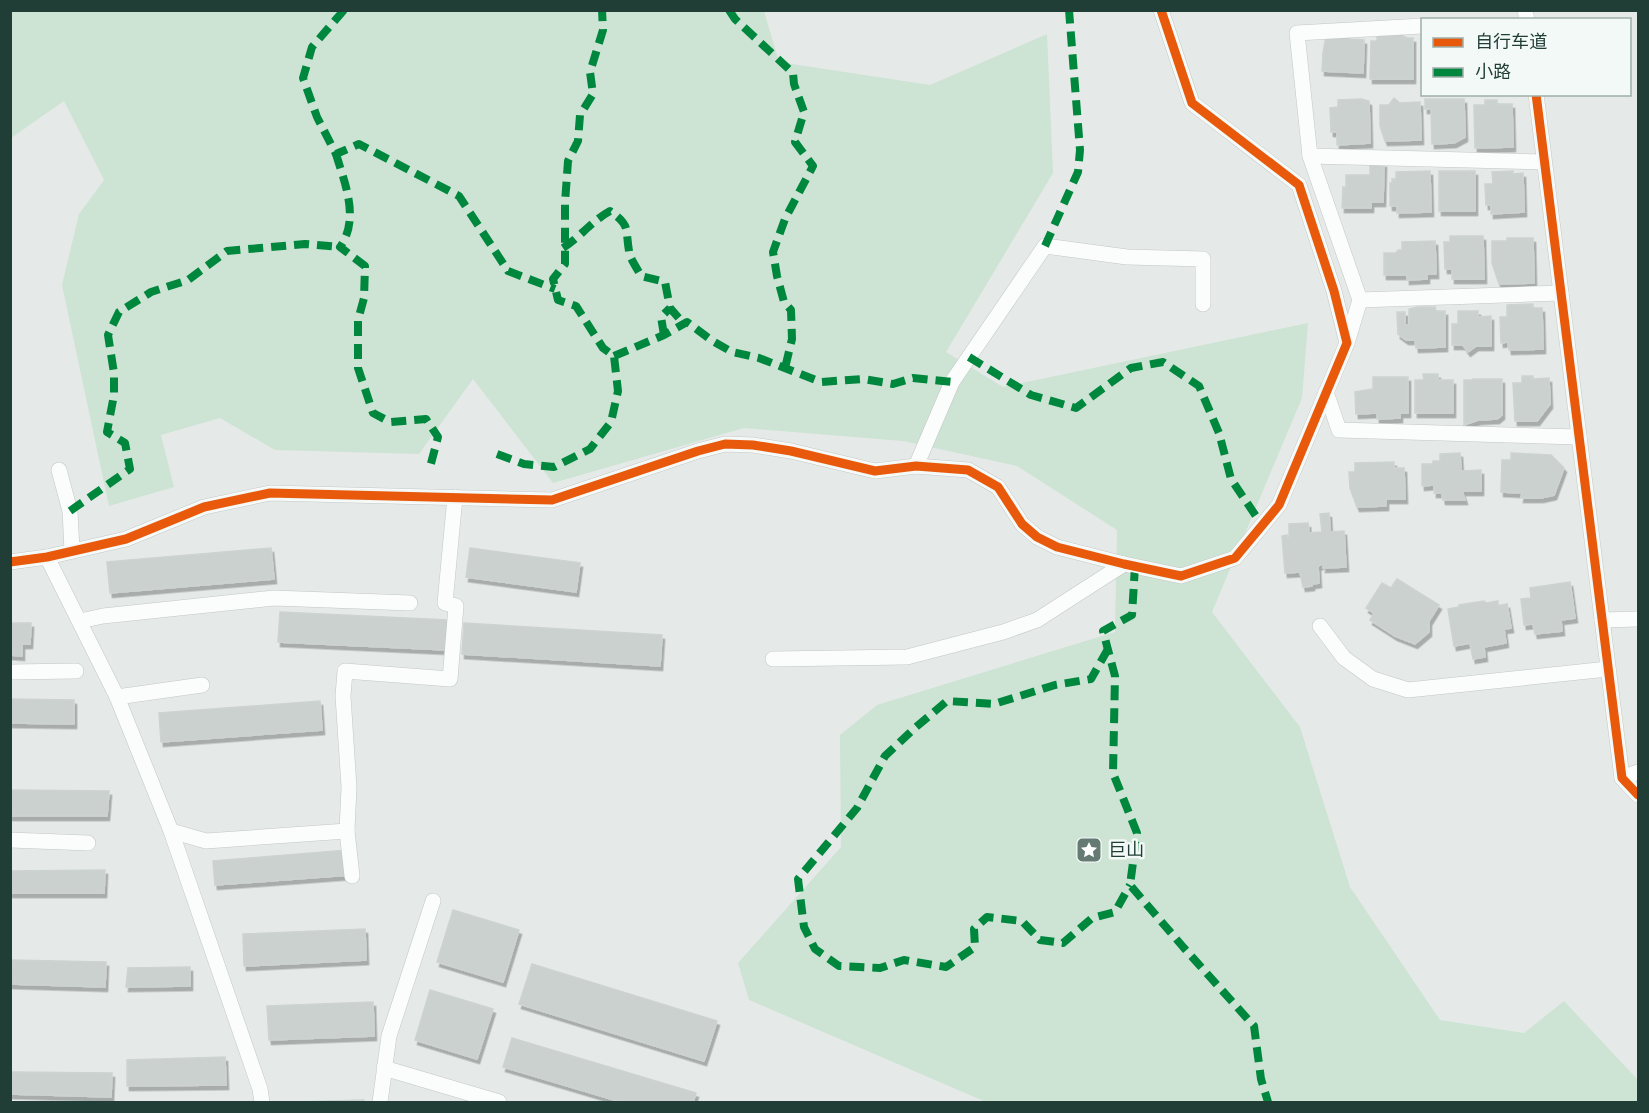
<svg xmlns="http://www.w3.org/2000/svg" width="1649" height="1113" font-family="'Nunito Sans','Noto Sans SC',sans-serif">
<defs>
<filter id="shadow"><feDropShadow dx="2.5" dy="4.5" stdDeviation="0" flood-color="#0004"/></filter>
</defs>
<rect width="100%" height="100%" fill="#e5eae8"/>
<!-- green -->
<polygon fill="#cde3d4" points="11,11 764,11 779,62 930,85 1047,34 1053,173 946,352 1003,387 1308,323 1302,398 1212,612 1300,727 1350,887 1440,1020 1524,1033 1564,1001 1638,1080 1638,1102 986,1102 749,1000 738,963 841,847 840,735 877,705 1115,632 1117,530 1017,466 903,441 744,428 553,483 473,379 419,454 275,450 220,418 161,435 174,487 109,506 62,285 79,214 104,180 64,101 11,138"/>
<!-- building -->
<g fill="#cbd1cf" stroke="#cdd3d1" stroke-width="1.5" filter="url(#shadow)">
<polygon points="1377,33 1403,33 1403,38 1413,38 1413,79 1370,79 1371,41 1377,41"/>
<polygon points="1348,35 1349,39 1364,40 1363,73 1322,71 1323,53 1326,36"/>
<polygon points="1394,98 1400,103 1420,102 1421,140 1385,141 1380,126 1380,105 1389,105"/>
<polygon points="1361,99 1369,101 1370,143 1337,145 1337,132 1331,132 1330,108 1338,107 1338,100"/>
<polygon points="1425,99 1464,99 1465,137 1454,143 1432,144 1431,109 1425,109"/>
<polygon points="1485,100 1497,100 1497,104 1512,104 1513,147 1475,148 1474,105 1485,105"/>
<polygon points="1370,163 1384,163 1383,202 1371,202 1371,208 1342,208 1343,187 1346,187 1346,175 1370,175"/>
<polygon points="1430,171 1431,212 1397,213 1397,206 1390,206 1390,183 1392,183 1392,179 1396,179 1396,172"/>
<rect x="1439" y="171" width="36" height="40"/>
<polygon points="1513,171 1513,174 1523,173 1524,212 1491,214 1491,205 1486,205 1485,184 1493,184 1492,172"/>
<polygon points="1450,236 1483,236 1484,279 1452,279 1452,269 1445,269 1444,242 1450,242"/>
<polygon points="1507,238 1533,238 1534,283 1499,284 1492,263 1492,241 1507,241"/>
<polygon points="1435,241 1436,274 1427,274 1427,279 1407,280 1407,275 1384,275 1384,253 1396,253 1398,250 1402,250 1402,242"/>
<polygon points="1533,304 1533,308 1542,308 1543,349 1509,350 1508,342 1501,343 1500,317 1507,317 1507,305"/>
<polygon points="1417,307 1435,307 1436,311 1445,311 1445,347 1416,348 1415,340 1406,340 1398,334 1397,312 1405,312 1405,325 1409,325 1409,309"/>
<polygon points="1458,311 1478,311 1478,317 1491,316 1491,346 1476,346 1468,352 1463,345 1452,345 1452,324 1458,324"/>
<polygon points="1423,374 1438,374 1438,380 1453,380 1453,413 1415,413 1415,380 1424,380"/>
<polygon points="1522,376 1533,376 1533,379 1549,378 1550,404 1537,421 1515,421 1513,383 1522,383"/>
<polygon points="1373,377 1408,377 1408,413 1400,413 1400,418 1377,419 1377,413 1356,414 1355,392 1373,389"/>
<polygon points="1473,379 1502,379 1502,415 1497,419 1478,420 1464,425 1464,380 1473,380"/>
<polygon points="1460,453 1461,471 1481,470 1481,491 1462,491 1465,500 1443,500 1442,493 1434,493 1434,485 1422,486 1422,464 1433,464 1433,461 1440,461 1440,454"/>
<polygon points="1511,453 1551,455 1564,468 1554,495 1541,498 1521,498 1522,493 1501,492 1502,460 1511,460"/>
<polygon points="1394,462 1394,468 1404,468 1405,499 1386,499 1386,506 1357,507 1350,488 1349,472 1355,472 1355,463"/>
<polygon points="1329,513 1330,532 1344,531 1346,567 1323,568 1324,563 1318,566 1319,583 1312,584 1312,586 1303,587 1300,572 1285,573 1282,536 1287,535 1287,538 1289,537 1289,524 1308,523 1309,533 1322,532 1320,514"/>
<polygon points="271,548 274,579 110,593 107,562"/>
<polygon points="470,548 580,563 576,592 466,577"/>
<polygon points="1397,579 1439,605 1429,621 1429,632 1415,644 1395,636 1370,620 1374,613 1366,608 1382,583 1391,588"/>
<polygon points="1570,582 1575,618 1561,620 1562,631 1535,634 1533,624 1524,625 1521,599 1531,598 1530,588"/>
<polygon points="1484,601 1486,603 1498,601 1498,606 1507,604 1511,628 1504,629 1506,643 1484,647 1485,657 1473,659 1470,643 1454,646 1448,609 1459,607 1459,605"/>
<polygon points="280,612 448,620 447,650 278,642"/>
<polygon points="10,623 31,623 30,644 22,644 22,656 10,655"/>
<polygon points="464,623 662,635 660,666 462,654"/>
<polygon points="10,699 74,700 74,724 10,723"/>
<polygon points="320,701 322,730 161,742 159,713"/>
<polygon points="10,790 109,791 107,816 10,816"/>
<polygon points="347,850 349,875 215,885 213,861"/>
<polygon points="105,870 104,893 10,893 10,871"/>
<polygon points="453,910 519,930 503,982 437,962"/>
<polygon points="365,929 366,960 244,966 243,934"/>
<polygon points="10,960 106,962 105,987 10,984"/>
<polygon points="532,964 717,1021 704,1061 519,1004"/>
<polygon points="190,967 190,986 126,987 128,968"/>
<polygon points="430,990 493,1009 477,1059 415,1040"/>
<polygon points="373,1002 374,1036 269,1040 267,1006"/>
<polygon points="512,1038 696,1093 693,1102 621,1102 503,1067"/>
<polygon points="225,1057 226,1085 127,1086 127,1060"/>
<polygon points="10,1072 112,1073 111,1097 10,1094"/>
<polygon points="364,1100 364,1102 292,1102"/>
</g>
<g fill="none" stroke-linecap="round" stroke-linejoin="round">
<!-- minor casing -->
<g stroke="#c2c7c5" stroke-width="16">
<g id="minor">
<polyline points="1525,10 1527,20"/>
<polyline points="1536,94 1622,778 1638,795"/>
<polyline points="1310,156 1544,162"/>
<polyline points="1360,300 1561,293"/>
<polyline points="1347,343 1360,300 1310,156 1297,33 1422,26"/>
<polyline points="1326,392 1339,430 1579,437"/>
<polyline points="916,466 952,382 1045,246 1127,257 1203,259 1203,304"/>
<polyline points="59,470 70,511 72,551"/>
<polyline points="47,557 117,697 171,831 260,1089 262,1102"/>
<polyline points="10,562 47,557 126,539 204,507 270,493 552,500 698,451 725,444 753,445 791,451 875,471 916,466 968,470 998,487 1022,524 1037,537 1057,547 1124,564 1181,576 1235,558 1279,505 1347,343 1334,291 1299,185 1192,103 1161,10"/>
<polyline points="1602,620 1638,619"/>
<polyline points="80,621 103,616 274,598 410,603"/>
<polyline points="1320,626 1344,658 1373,679 1408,690 1608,669"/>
<polyline points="773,659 907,657 1003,632 1037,620 1124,564"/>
<polyline points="10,672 76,671"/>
<polyline points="117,697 202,685"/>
<polyline points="1622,778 1638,772"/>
<polyline points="171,831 206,841 347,831"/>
<polyline points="10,840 88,843"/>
<polyline points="352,876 347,831 349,787 343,696 345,671 450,679 456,606 445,603 455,497"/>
<polyline points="384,1068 499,1102"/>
<polyline points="380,1102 389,1036 433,901"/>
</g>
</g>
<!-- minor -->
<use href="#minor" stroke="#fbfcfc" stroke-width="15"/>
<!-- quiet -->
<g stroke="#00873e" stroke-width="8" stroke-dasharray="15 8" stroke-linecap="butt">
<polyline points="344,10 312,47 303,78 317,117 336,154 359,144 459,196 508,271 555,289"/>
<polyline points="729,10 735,19 793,73 794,84 804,112 795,142 813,166 785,219 773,252 777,276 784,302 791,310 792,339 785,368"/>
<path d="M336 154C345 184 360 219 340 247L365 266 364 298 358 320V368L373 413 390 422 426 419 438 437 429 471"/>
<polyline points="1045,246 1078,172 1080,150 1069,10"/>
<path d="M563 248C580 237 592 221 610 211 631 226 625 228 629 251 630 259 637 268 641 276L665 282 670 308 684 324"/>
<polyline points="664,335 661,317 670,308"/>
<polyline points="614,356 664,335 687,322 711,340 732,352 759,358 821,382 863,379 893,384 913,378 952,382"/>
<polyline points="969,357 1031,395 1076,408 1131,368 1163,362 1199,386 1219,433 1231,479 1262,525"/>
<polyline points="497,454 524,464 554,467 590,449 611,422 618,391 614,356 603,348 576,306 558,300 553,279 565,264 565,203 568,161 578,141 580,115 593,94 590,72 603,30 602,10"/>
<polyline points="70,511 130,469 125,443 107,432 114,395 114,373 108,335 119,312 151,292 188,280 227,251 305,244 340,247"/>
<polyline points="1135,566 1132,615 1103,631 1115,676 1113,773 1137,833 1130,885 1184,948 1254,1026 1261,1079 1268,1102"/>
<polyline points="1108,649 1091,679 1055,685 994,704 947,701 916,727 885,756 857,808 798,879 804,927 815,949 839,966 880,968 904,960 946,967 975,947 974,929 987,917 1022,921 1040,940 1063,943 1092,918 1115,912 1130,885"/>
</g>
<!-- cycleway casing -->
<g stroke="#f2f9f6" stroke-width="13">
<g id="cycleway">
<polyline points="1536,94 1622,778 1638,795"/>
<polyline points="10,562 47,557 126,539 204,507 270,493 552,500 698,451 725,444 753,445 791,451 875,471 916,466 968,470 998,487 1022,524 1037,537 1057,547 1124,564 1181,576 1235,558 1279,505 1347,343 1334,291 1299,185 1192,103 1161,10"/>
</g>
</g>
<!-- cycleway -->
<use href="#cycleway" stroke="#e8590c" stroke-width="9"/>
</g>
<!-- icons -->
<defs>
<g id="sight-square" transform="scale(1.35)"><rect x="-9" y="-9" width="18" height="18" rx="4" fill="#667a74" stroke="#f2f9f6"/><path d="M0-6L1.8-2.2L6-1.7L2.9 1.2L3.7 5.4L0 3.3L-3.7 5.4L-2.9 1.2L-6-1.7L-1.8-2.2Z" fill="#fff"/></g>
</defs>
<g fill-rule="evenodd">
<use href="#sight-square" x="1089" y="850"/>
</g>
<g text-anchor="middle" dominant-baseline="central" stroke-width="5" stroke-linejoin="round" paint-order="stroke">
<!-- poi labels -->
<g font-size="18" fill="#213e36" stroke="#f2f9f6" text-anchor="start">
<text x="1108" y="850">巨山</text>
</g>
</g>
<!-- border -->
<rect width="1649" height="1113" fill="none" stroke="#213e36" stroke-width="24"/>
<!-- legend -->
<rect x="1421" y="18" width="210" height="78" fill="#f2f9f6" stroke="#9eaea9" stroke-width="1.5"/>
<rect x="1433" y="38" width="30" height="9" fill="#e8590c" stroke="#9eaea9" stroke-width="1.5"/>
<text x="1475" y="48" font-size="18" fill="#213e36">自行车道</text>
<rect x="1433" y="68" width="30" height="9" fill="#00873e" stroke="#9eaea9" stroke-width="1.5"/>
<text x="1475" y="78" font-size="18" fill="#213e36">小路</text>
</svg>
